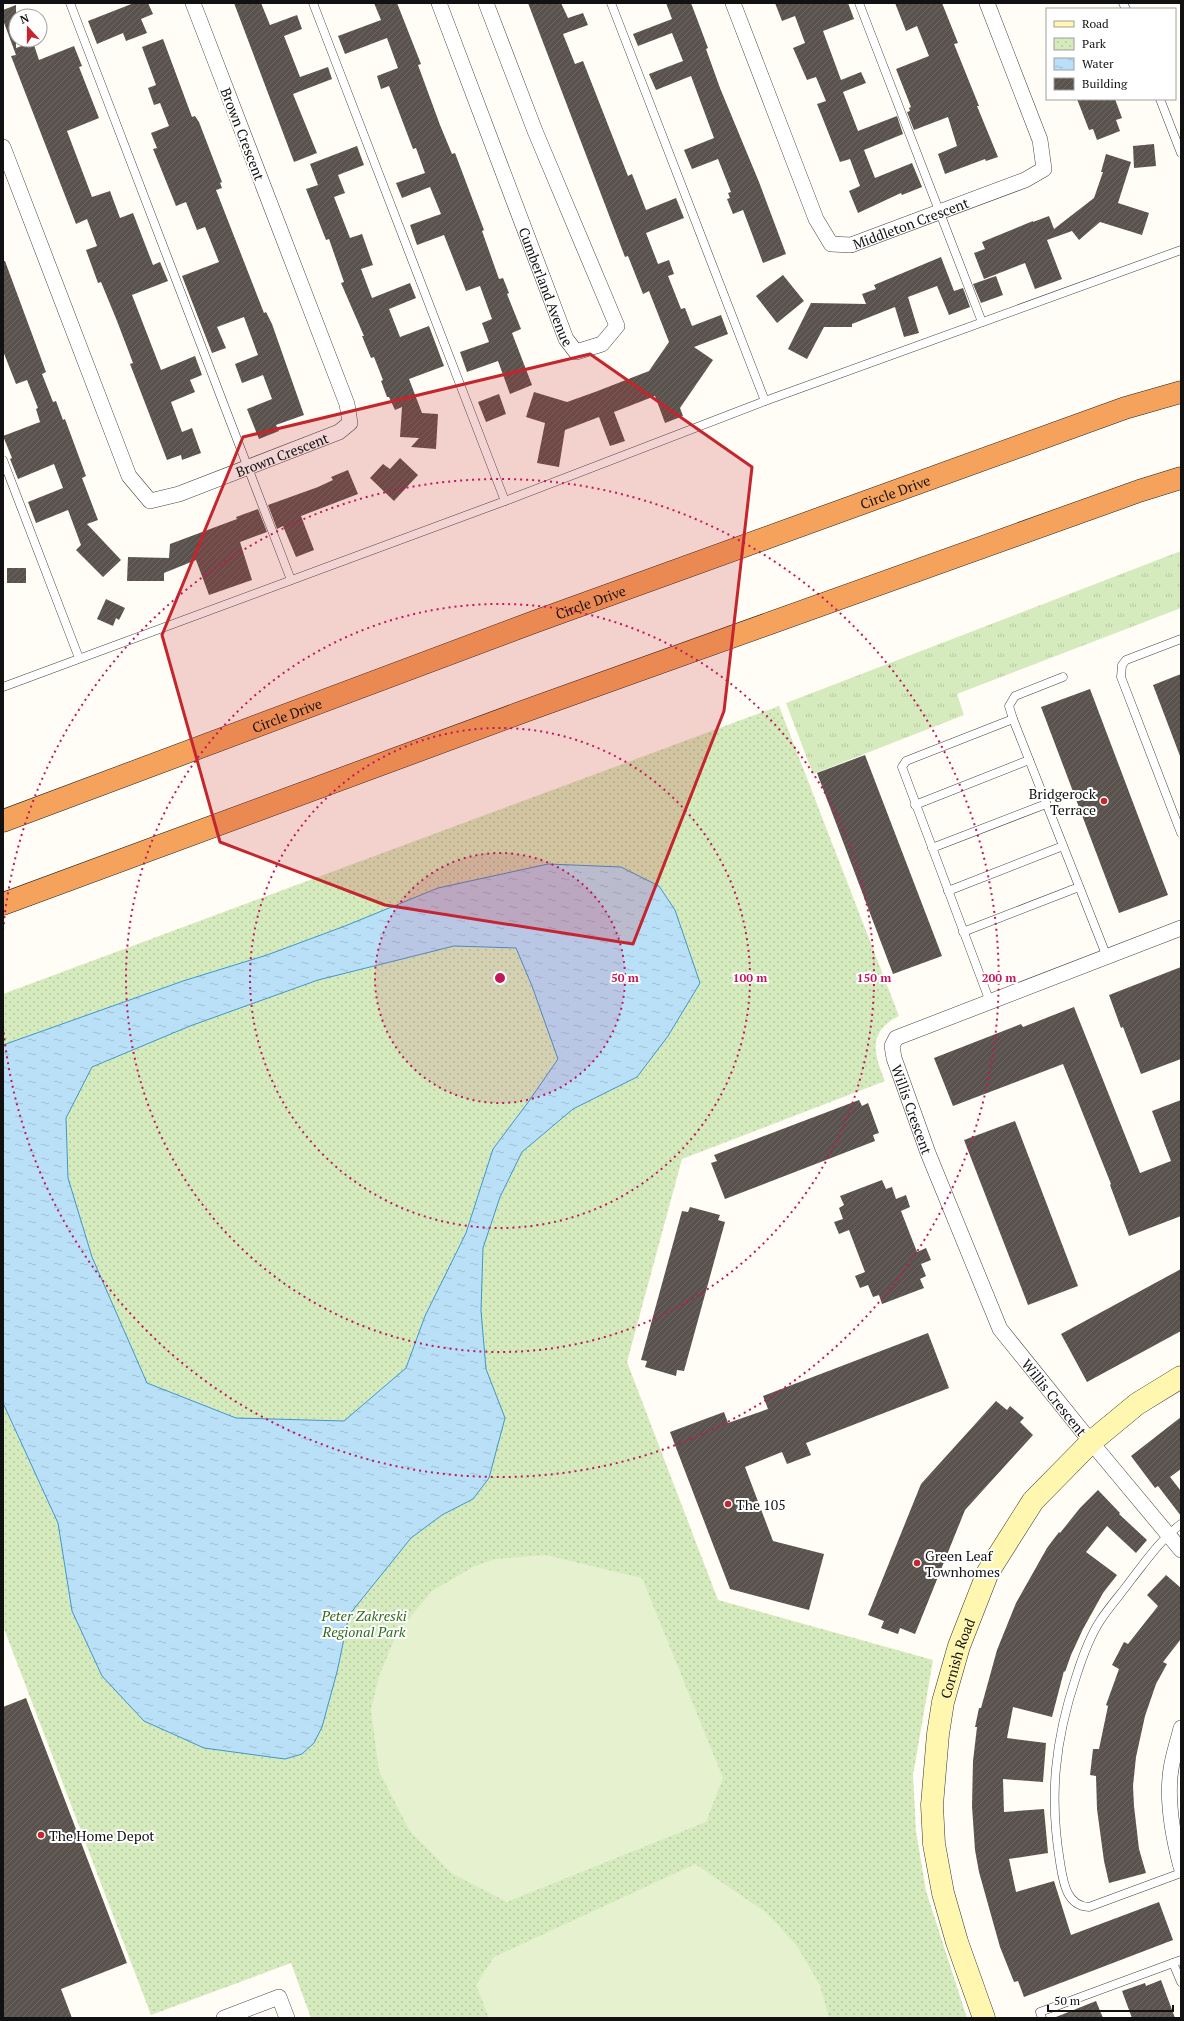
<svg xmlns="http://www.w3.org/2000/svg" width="1184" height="2021" font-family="'PT Serif',serif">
<defs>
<pattern id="grass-tufts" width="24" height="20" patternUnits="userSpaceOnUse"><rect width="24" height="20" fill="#d5ebbd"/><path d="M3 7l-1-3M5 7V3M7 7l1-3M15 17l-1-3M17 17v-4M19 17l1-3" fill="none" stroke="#b6c8a1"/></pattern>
<pattern id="park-dots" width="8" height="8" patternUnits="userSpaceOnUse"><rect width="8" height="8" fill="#d5ebbd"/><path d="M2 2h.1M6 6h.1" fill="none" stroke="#b6c8a1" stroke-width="1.8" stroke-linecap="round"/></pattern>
<pattern id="water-ripples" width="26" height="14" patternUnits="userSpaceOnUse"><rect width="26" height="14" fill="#b9e0f7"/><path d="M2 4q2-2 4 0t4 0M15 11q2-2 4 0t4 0" fill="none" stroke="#9ebfd3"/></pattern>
<pattern id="building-hatch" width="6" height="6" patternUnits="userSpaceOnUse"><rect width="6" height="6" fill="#5a524d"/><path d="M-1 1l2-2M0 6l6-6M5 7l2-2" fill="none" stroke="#6d6662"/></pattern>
</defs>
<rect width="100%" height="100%" fill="#fffdf5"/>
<!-- grass -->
<polygon fill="url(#grass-tufts)" points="1181,551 1181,608 957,694 964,715 813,774 786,703"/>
<!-- park -->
<path fill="url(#park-dots)" d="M779 706 899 1016C867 1032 874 1054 885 1081L682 1159 627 1362 718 1600 933 1660 913 1775 916 1831 926 1891 967 2018H311L291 1963 151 2015 3 1626V994Z"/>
<!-- pitch -->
<g fill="#e6f2cf">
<polygon points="545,1555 642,1578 723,1778 706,1822 507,1902 451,1873 409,1830 379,1771 371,1710 379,1676 397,1633 432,1591 473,1567 495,1559"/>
<polygon points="695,1864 767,1913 797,1946 820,1985 829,2018 489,2018 476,1985 494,1957"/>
</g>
<!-- water -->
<path fill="url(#water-ripples)" stroke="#3f96cf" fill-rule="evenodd" d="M548 864 621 867 659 886 675 910 700 983 668 1036 637 1077 573 1109 522 1152 500 1197 483 1248 481 1311 486 1369 505 1418 489 1478 473 1499 442 1515 411 1538 349 1615 337 1672 322 1727 314 1743 302 1754 285 1759 204 1748 144 1721 102 1676 72 1611 58 1523 3 1403V1045L183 981 267 955 345 926 438 888ZM454 946 516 948 532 986 558 1059 529 1101 493 1149 466 1233 425 1316 406 1368 344 1421 236 1418 147 1383 92 1257 68 1178 66 1118 92 1067 190 1026 318 980Z"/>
<!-- building -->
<g fill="url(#building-hatch)">
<polygon points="134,3 148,3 153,14 141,19 147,33 126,41 123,33 97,44 88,21"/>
<polygon points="234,3 261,3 270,25 297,15 302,29 284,36 300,77 328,67 332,79 293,94 317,153 294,162"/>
<polygon points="374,3 397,3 421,64 418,65 440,125 452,154 455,153 484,230 482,231 499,279 503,278 509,293 507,294 521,329 512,333 532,385 510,394 498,361 467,372 460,352 489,342 482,323 492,319 480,286 466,291 444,235 417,245 410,225 441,214 430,187 402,198 396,183 425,173 416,148 413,149 389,86 381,89 377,76 398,68 387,38 345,54 338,36 381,20"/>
<polygon points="528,3 561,3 568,18 583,13 588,25 563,34 575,64 583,61 628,176 632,174 646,210 676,198 684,218 646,233 658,264 669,260 674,274 668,276 681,309 685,308 692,326 721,315 728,334 694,347 713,360 680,408 683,416 665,423 655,396 614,412 625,441 610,446 599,417 565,430 559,467 537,463 545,423 526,417 534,392 567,402 595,392 649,371 669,342 649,291 643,294 628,256 625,257"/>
<polygon points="666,3 691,3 708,48 706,49 720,88 759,182 786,254 763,263 743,210 733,214 727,199 730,198 728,193 731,192 718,159 692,169 684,150 714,138 691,76 656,90 649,74 683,61 672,33 638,46 633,34 672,19"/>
<polygon points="775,3 848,3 854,19 823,31 841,80 861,72 866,83 843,92 858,131 897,116 903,134 864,150 875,178 912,163 922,187 902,195 901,193 858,213 849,191 860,186 850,159 840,162 817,104 826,101 816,77 807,80 793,48 805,43 795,16 782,21"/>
<polygon points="895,3 942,3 958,43 954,44 979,106 977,106 998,157 986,161 985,159 945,174 938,154 957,146 948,117 914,130 907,112 910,111 909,108 911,107 896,69 929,56 917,26 906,31"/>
<polygon points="16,5 16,48 33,42 39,60 74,46 82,66 79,67 99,118 67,131 92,197 110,191 120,218 133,213 153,265 160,262 168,281 132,295 161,370 195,356 202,375 190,380 195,392 171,402 182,432 192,428 201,453 182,460 181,455 167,460 130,364 133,363 117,321 101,282 98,283 86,250 97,246 87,219 76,224 11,56 16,55 3,20 3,10"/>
<polygon points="163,39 192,117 195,116 199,122 222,182 220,183 222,188 216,190 264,313 266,312 272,324 304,415 276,425 279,431 259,439 247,409 272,399 263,375 242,383 235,364 258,355 244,317 217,327 226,348 212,353 182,276 219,262 205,227 197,230 186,202 176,206 153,149 157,148 151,133 169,126 160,103 154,105 148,88 156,85 142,47"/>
<polygon points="1077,99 1115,99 1122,118 1116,120 1120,131 1097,140 1093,129 1089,130"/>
<polygon points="1154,144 1156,166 1134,168 1133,146"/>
<polygon points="357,146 364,165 338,175 345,193 334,197 350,238 362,234 373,265 361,269 372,298 410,283 416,298 389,309 400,337 429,326 444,366 409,379 422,413 438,414 436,449 411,447 419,438 400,437 402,407 395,410 389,397 387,397 381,381 383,380 374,357 371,358 362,336 364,336 341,283 344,282 329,239 326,240 306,189 318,185 310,164"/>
<polygon points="1106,154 1131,162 1118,203 1149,213 1142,235 1100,222 1079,240 1072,231 1047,240 1062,279 1035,289 1025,263 984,279 974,253 985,249 982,242 1033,221 1033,222 1049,216 1054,229 1094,198 1103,172 1101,172"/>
<polygon points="941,257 954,291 963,288 970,307 949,315 937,286 908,297 919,333 904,337 895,307 852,324 852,327 824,327 807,359 788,349 811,303 866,304 862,294 876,289 874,285"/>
<polygon points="3,261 5,261 46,372 42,374 53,402 56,401 63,420 65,419 86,476 82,478 98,520 87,524 121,560 103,577 76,550 81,545 68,510 36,523 28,502 63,488 54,464 18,479 10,459 12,458 3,436 40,422 36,409 38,408 27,380 16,384 3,351"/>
<polygon points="783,275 804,301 777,323 756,296"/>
<polygon points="996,276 1003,295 981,303 973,284"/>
<polygon points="499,394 506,414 486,422 478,402"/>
<polygon points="400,458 418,475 394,501 370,478 383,464 390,469"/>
<polygon points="348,470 358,494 301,516 314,550 296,557 283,526 277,529 268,505 318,487 333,480 331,477"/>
<polygon points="258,509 267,532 240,542 252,580 209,595 196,560 164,573 164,581 127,581 128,557 169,558 170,544 237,519 236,517"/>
<rect x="7" y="568" width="19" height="15"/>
<polygon points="106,599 125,608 119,620 116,618 113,626 97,619"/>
<polygon points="1181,674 1181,756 1180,756 1153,685"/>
<polygon points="1090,689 1168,895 1119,913 1041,707"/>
<polygon points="865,755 942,956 893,974 817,773"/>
<polygon points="1181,967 1181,1059 1141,1074 1123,1027 1121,1028 1109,995"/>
<polygon points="1074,1007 1140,1173 1171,1161 1152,1111 1181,1100 1181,1216 1129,1236 1110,1185 1111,1184 1063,1064 953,1106 934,1058 1021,1024 1023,1027"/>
<polygon points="859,1100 862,1106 868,1103 879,1133 873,1135 875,1141 725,1199 711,1163 717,1161 714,1155"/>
<polygon points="1015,1121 1078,1286 1028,1305 964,1140"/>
<polygon points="882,1180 886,1189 892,1187 896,1199 906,1195 910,1207 901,1211 917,1252 926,1248 931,1260 921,1264 926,1276 920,1279 924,1288 882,1304 879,1295 873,1297 868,1285 860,1288 855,1276 865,1272 849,1230 839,1234 834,1222 843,1219 839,1208 844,1205 840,1196"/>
<polygon points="690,1207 720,1215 718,1220 725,1222 684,1371 677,1370 676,1376 645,1367 647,1361 641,1360 682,1211 688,1212"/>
<polygon points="1181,1269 1181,1331 1087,1382 1061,1334"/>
<polygon points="928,1333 949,1388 806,1443 811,1455 787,1464 782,1452 745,1467 773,1541 824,1554 809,1610 730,1589 670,1432 724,1412 728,1423 768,1409 763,1396"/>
<polygon points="996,1401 1007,1410 1010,1406 1024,1418 1020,1422 1033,1435 965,1510 915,1634 900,1628 898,1634 881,1628 884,1621 868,1615 921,1484"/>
<polygon points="1181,1417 1181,1469 1170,1477 1181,1491 1181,1516 1158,1486 1155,1488 1131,1456"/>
<polygon points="1098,1490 1120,1513 1119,1514 1147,1540 1136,1553 1107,1526 1086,1552 1117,1575 1103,1593 1083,1629 1071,1655 1065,1672 1064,1671 1052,1717 1013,1707 1007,1738 1046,1743 1043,1782 1003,1779 1004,1812 1044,1809 1048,1853 1009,1859 1016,1892 1054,1881 1071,1935 1159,1902 1173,1940 1024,1997 1018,1981 1014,1982 1000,1947 979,1872 975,1850 972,1806 973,1761 977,1727 975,1727 979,1708 981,1708 997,1650 1016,1603 1047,1548 1059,1532 1060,1533 1080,1508"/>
<polygon points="1166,1575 1181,1588 1181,1639 1163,1662 1167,1664 1156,1684 1145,1716 1136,1757 1133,1786 1134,1806 1139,1849 1146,1873 1109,1883 1104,1861 1097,1809 1096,1776 1090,1775 1093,1749 1099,1749 1108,1706 1106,1705 1119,1669 1112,1665 1124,1642 1128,1644 1158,1606 1147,1595"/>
<polygon points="26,1698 127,1963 61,1989 72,2018 3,2018 3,1707"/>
<polygon points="1161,1980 1175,2018 1132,2018 1122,1991 1145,1983 1146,1986"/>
<polygon points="1096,2001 1103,2018 1056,2018 1056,2017"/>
</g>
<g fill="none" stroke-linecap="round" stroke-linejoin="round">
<!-- lane casing -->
<g stroke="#444" stroke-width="9">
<g id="lane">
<polyline points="70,3 291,580"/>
<polyline points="313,3 505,501"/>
<polyline points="611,3 765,401"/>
<polyline points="859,3 982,322"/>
<polyline points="1123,3 1126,9"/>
<polyline points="1160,99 1181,153"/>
<polyline points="3,460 79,658"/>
<polyline points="1181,639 1126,660 1122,665 1121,677 1181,833"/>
<polyline points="3,687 505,501 765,401 1181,250"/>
<polyline points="1013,719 1009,706 1015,696 1063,677"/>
<polyline points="915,805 1029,760"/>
<polyline points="932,848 1046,804"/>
<polyline points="948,891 1063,846"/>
<polyline points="963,932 1079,887"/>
<polyline points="990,1002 902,767 906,761 1013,719 1107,957"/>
<path d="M1181 1524C1161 1539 1146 1561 1131 1580 1121 1594 1109 1607 1100 1621 1089 1638 1082 1658 1076 1677 1055 1740 1049 1796 1060 1862 1063 1881 1066 1906 1089 1907L1181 1873"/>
<polyline points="1173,1963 1181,1982"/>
<polyline points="1042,2018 1040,2012 1181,1960"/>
</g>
</g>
<!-- street casing -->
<g stroke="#444" stroke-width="16">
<g id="street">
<path id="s1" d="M439 3 566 339 576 352 602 344 617 326 535 131 486 3"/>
<path id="s2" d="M733 3 816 219 831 244 851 245 1025 180 1044 169 1040 140 987 3"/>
<path id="s3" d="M3 147 129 476 150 501 179 494 321 439 339 432 350 423 347 404 193 3"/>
<path id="s4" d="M1181 928 896 1038 892 1046 894 1058 928 1153 1000 1329 1091 1442 1181 1550"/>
<path d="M1181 1728C1178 1741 1173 1755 1171 1769 1166 1801 1173 1837 1181 1867"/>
<polyline points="224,2018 279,1997 287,2018"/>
</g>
</g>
<!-- secondary casing -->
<g stroke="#333" stroke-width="23">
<g id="secondary">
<path id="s5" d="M984 2018 957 1942 943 1893 934 1844 932 1805 938 1734 943 1702 959 1646 988 1572 1033 1501 1091 1442 1137 1404 1181 1377"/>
</g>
</g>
<!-- highway casing -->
<g stroke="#222" stroke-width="23">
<g id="highway">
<path id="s6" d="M3 821 534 622 1125 408 1181 392"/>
<polyline points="3,904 536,707 1139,491 1181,478"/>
</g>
</g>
<!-- lane -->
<use href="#lane" stroke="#fff" stroke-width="8"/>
<!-- street -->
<use href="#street" stroke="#fff" stroke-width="15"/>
<!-- secondary -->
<use href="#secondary" stroke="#fff6b0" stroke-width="22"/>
<!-- highway -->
<use href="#highway" stroke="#f5a25d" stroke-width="22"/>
</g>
<!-- marked area -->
<path fill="#c4262e" fill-opacity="0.2" stroke="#c4262e" stroke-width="3" stroke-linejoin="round" d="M590 354 752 467 724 711 633 944 385 905 220 842 162 635 243 437Z"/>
<!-- distance rings -->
<circle cx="500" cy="978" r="125" fill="#c2185b" fill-opacity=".12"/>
<g fill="none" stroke="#c2185b" stroke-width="2" stroke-dasharray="2 4">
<circle cx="500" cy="978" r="125"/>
<circle cx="500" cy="978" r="250"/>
<circle cx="500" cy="978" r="374"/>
<path d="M3 930A499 499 0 1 1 3 1026"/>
</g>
<!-- markers -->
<g fill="#c4262e" stroke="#fff" stroke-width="1.5">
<circle cx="1104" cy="801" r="4"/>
<circle cx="728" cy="1504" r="4"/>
<circle cx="917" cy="1563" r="4"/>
<circle cx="41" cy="1835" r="4"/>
</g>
<g text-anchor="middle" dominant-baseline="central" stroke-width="4" stroke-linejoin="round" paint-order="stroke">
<!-- street labels -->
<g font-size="14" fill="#111" stroke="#fff">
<text transform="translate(243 134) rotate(69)">Brown Crescent</text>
<text stroke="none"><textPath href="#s2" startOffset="344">Middleton Crescent</textPath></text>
<text stroke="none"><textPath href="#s1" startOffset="303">Cumberland Avenue</textPath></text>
<text stroke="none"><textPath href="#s3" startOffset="525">Brown Crescent</textPath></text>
<text stroke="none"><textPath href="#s6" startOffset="951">Circle Drive</textPath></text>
<text stroke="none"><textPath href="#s6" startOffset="627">Circle Drive</textPath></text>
<text stroke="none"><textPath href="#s6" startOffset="303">Circle Drive</textPath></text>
<text stroke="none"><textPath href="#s4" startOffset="381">Willis Crescent</textPath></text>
<text stroke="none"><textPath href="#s4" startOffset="705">Willis Crescent</textPath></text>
<text stroke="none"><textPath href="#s5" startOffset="370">Cornish Road</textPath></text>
</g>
<!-- poi labels -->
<g font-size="14" fill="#111" stroke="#fff" text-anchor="start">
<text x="1096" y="793" text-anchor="end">Bridgerock<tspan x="1096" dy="16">Terrace</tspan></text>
<text x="736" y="1504">The 105</text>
<text x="925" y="1555">Green Leaf<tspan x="925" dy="16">Townhomes</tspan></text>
<text x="49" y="1835">The Home Depot</text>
</g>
<!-- park labels -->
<g font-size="14" font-style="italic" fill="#2f6b1f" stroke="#fff">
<text x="364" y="1615">Peter Zakreski<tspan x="364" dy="16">Regional Park</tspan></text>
</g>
</g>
<circle cx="500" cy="978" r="6" fill="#c2185b" stroke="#fff" stroke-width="2"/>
<g font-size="12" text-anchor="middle" font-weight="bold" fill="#c2185b" stroke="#fff" stroke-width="4" stroke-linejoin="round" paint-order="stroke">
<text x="625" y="982">50 m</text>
<text x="750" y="982">100 m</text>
<text x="874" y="982">150 m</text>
<text x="999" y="982">200 m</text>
</g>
<!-- border -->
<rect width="1184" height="2021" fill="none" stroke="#111111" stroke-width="8"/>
<!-- legend -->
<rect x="1046" y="8" width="130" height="92" fill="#ffffff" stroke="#a0a0a0"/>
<rect x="1054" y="21" width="20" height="6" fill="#fff6b0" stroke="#a0a0a0"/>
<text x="1082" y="28" font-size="12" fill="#111111">Road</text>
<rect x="1054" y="38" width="20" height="12" fill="url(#park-dots)" stroke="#a0a0a0"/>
<text x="1082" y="48" font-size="12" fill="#111111">Park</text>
<rect x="1054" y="58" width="20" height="12" fill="url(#water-ripples)" stroke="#a0a0a0"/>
<text x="1082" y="68" font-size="12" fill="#111111">Water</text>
<rect x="1054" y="78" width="20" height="12" fill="url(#building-hatch)" stroke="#a0a0a0"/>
<text x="1082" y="88" font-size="12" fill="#111111">Building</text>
<!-- north arrow -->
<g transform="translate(28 28) rotate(339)"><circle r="19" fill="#ffffff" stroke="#a0a0a0"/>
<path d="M0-3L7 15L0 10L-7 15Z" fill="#c4262e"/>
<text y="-6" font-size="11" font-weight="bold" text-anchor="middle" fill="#111111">N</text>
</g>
<!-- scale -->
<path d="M1048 2005v6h125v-6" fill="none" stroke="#111111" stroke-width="2"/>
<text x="1054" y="2005" font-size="12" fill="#111111" stroke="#ffffff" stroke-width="3" paint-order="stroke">50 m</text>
</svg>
